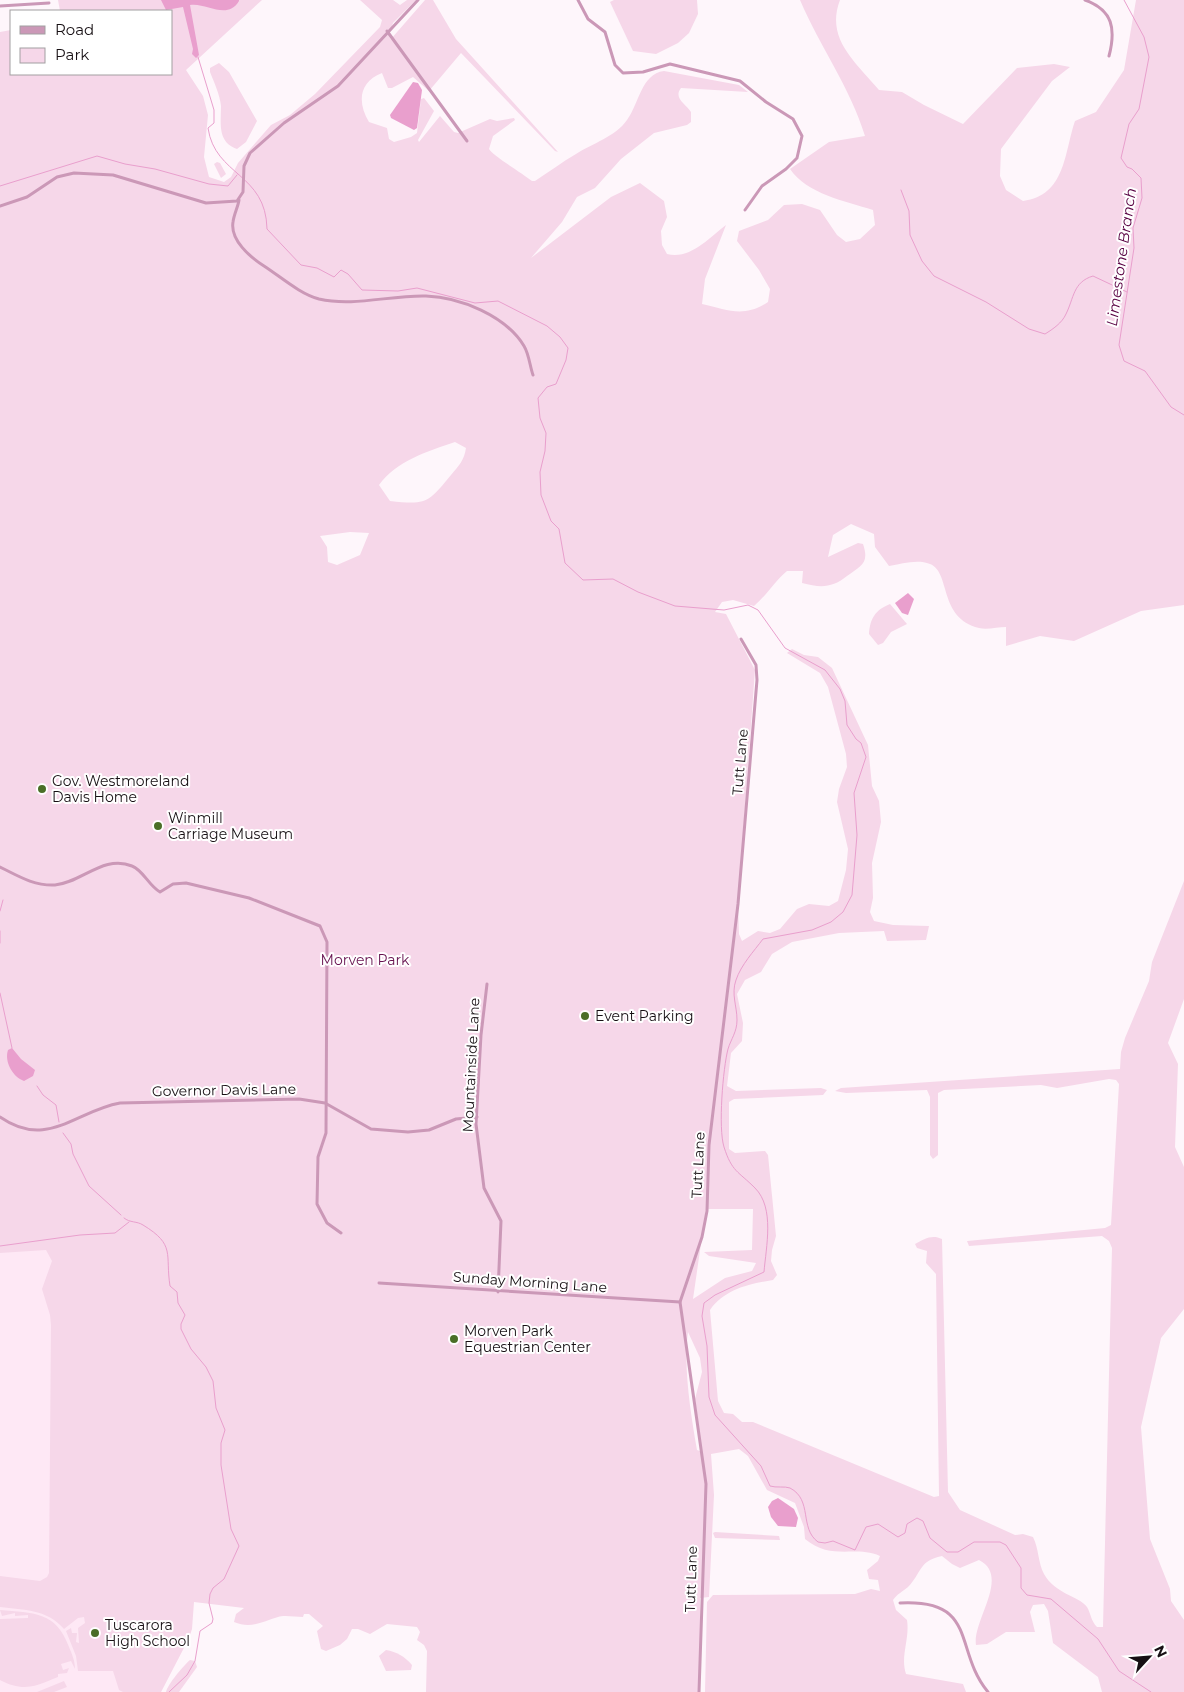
<svg xmlns="http://www.w3.org/2000/svg" width="1184" height="1692" font-family="Montserrat,sans-serif">
<rect width="100%" height="100%" fill="#fef6fb"/>
<!-- built -->
<polygon fill="#fee8f5" points="57,1243 189,1638 161,1692 0,1692 0,1246"/>
<!-- green -->
<g fill="#f6d7e9" fill-rule="evenodd">
<path d="M58 0H262L186 70 203 96 208 115 204 157 209 177 224 182 231 177 238 163 271 125 290 115 315 94 380 27 382 20 360 0H393L400 5 407 0H416L393 23 389 36 391 39 425 0H433L456 39 558 152 555 151 461 53 429 91 413 77 392 88H388L382 73C359 82 357 102 369 122L387 128 389 139 394 142 411 137 417 133 421 99 424 98 434 111 418 140 419 142 440 116 454 132 458 133 490 119 497 121 514 118 515 120 493 136 489 149C493 156 522 173 532 181H535C549 172 562 162 576 154 593 143 615 137 627 120 639 104 641 74 664 71L739 85 748 92 681 88C673 98 686 104 691 112V122L687 125 654 133 621 159 595 188 577 197 562 222 531 258 611 197 640 183 664 201 667 217 661 231 662 245 667 254C690 260 709 238 726 225L705 279 702 304C728 310 744 318 768 302L770 289 759 270 737 241 739 231 768 220 784 205 802 204 820 210 837 235 846 242 860 239 875 225 873 210C845 201 807 194 790 169L829 142 865 136C850 87 820 47 800 0H840C825 39 856 62 879 90L902 92 924 105 963 124 1017 68 1054 64 1070 67 1052 81 1001 149 1000 176 1006 190 1023 201C1066 195 1064 153 1075 121L1096 112 1124 70 1136 0H1184V605L1141 611 1074 641 1040 636 1006 646V627C998 627 987 630 979 628 938 618 951 572 930 564 917 559 902 564 889 566L875 547 874 534 851 524 833 535 828 557 858 543 863 544C870 564 860 566 847 576 832 588 821 588 802 583L803 571H787C774 582 767 595 754 606L733 600 722 602 715 612 726 614 755 670 738 904 739 934 742 941 758 931 770 933 780 929 797 909 809 904 829 906 838 901 846 870 848 849 837 802 839 789 847 767 846 754 828 687 820 673 787 653 792 649 804 655 818 657 832 668 868 745 872 786 879 801 881 822 872 863 873 898 870 912 874 921 893 925 929 926 926 940 887 941 884 931 839 933 792 942 772 954 761 972 745 980 737 994 743 1023 742 1041 731 1053 727 1086 736 1091 821 1088 827 1090 823 1095 734 1099 729 1102V1149L735 1153 765 1151 768 1155 776 1236 772 1250 771 1261 777 1275 773 1280C749 1284 725 1289 710 1310L718 1401 724 1413 733 1414 742 1422H753L934 1497 939 1496 936 1274 926 1263 927 1251 917 1248 915 1244C924 1239 932 1234 942 1239L948 1492 960 1510 1015 1535 1023 1534 1033 1537C1039 1549 1038 1563 1044 1574 1055 1594 1079 1596 1087 1607 1091 1614 1091 1621 1097 1627H1103L1112 1248 1109 1241 1102 1236 969 1246 967 1241 1105 1228 1111 1225 1119 1084 1116 1080 1109 1079 1057 1088 1041 1085 944 1090 938 1093V1155L933 1159 930 1155V1097L927 1090 846 1093 835 1091 841 1088 1120 1069 1121 1052 1125 1038 1149 981 1152 962 1184 881V999L1168 1043 1178 1064 1175 1147 1184 1167V1309L1161 1338 1141 1427 1150 1539 1170 1589 1171 1601 1184 1620V1692H1102L1098 1677 1053 1643 1048 1611 1044 1604 1033 1605 1030 1612 1035 1632H1006L987 1644 976 1645C972 1621 1011 1576 979 1560L960 1568 952 1564 942 1556C918 1561 922 1573 908 1587 902 1592 897 1594 893 1600L896 1610 907 1620C910 1639 900 1656 906 1674L963 1684 966 1692H705L707 1602 713 1595 855 1594 871 1589 880 1591 878 1580 869 1579 867 1570 878 1561 880 1556C854 1545 831 1561 805 1539L804 1527 795 1503 767 1490 748 1456 739 1449 711 1454 714 1495 709 1597 700 1598V1692H426L427 1651 424 1645 417 1640 420 1632 417 1627 387 1624 370 1634 358 1629H352L347 1639 340 1645 326 1651 321 1649 317 1631 323 1626 309 1614H304L303 1617C295 1617 284 1615 278 1617 262 1622 250 1629 234 1622L236 1614 244 1608 194 1602 192 1629 189 1638 161 1692H123L119 1690 113 1671H78L76 1656 66 1631 71 1628 72 1633H77L76 1642 79 1643 78 1628 85 1623 84 1617 78 1618 64 1629C47 1609 24 1610 0 1607V1576L40 1581 47 1577 49 1573 51 1325 50 1315 42 1289 52 1261 46 1250 0 1253V32L11 30V74H171V11H60ZM455 442 466 448C464 461 459 465 451 475 428 503 427 505 390 501L379 485C396 461 428 451 455 442ZM350 532 369 533 360 555 337 565 328 562 327 547 320 536ZM706 1209H753L752 1250 704 1252 709 1256 756 1263 752 1271 725 1278 693 1299ZM688 1332 700 1358 702 1372 695 1399 702 1452 697 1450C691 1415 683 1367 688 1332Z"/>
<polygon points="614,0 697,0 698,14 689,33 678,43 656,54 633,51 610,2"/>
<path d="M219 63 229 72 257 121 246 142 237 149C217 142 221 123 221 106 220 95 214 82 210 72V68Z"/>
<polygon points="217,162 220,163 226,174 221,178 214,164"/>
<path d="M890 604 907 624 891 632 883 643 878 645 869 634C870 619 875 610 890 604Z"/>
<polygon points="715,1532 779,1536 780,1540 715,1538 713,1533"/>
<path d="M0 1610C33 1613 56 1611 69 1647 72 1654 75 1661 75 1669L71 1661 61 1664 63 1670 69 1668 67 1673 58 1674V1677C34 1687 23 1692 0 1680V1619L28 1618V1615L15 1616V1613L2 1616Z"/>
<path d="M386 1650C397 1652 404 1656 412 1665L411 1670 386 1671 379 1656Z"/>
<path d="M190 1660 195 1661 197 1667 179 1692H166C167 1685 184 1665 190 1660Z"/>
<polygon points="64,1681 67,1687 54,1692 37,1692"/>
</g>
<!-- water -->
<g fill="#e99fcd">
<path d="M161 0H239V1C227 21 206 2 190 5L199 55 196 58 192 54 193 49 183 7 166 10Z"/>
<polygon points="413,82 418,83 422,90 417,128 414,130 391,118 390,115"/>
<polygon points="908,593 914,599 908,615 902,613 895,603"/>
<path d="M12 1048 21 1059 35 1070 33 1076 24 1081C13 1077 4 1062 8 1050Z"/>
<polygon points="778,1498 794,1509 798,1518 796,1527 778,1526 771,1517 768,1507 772,1501"/>
</g>
<g fill="none" stroke-linecap="round" stroke-linejoin="round">
<!-- stream -->
<g stroke="#e99fcd" stroke-width="1">
<polyline points="1124,0 1144,37 1149,57 1139,109 1129,124 1121,158 1127,167 1132,169 1141,178 1142,198 1133,228 1134,248 1119,345 1124,361 1145,371 1171,407 1184,415"/>
<path d="M198 57 214 110V123L208 128C215 176 266 173 267 229L301 265 317 268 334 277 341 270 348 274 362 290 398 291 417 288 475 303 498 301 547 326 560 337 568 348 566 360 556 384 547 387 538 398 540 418 546 433 545 451 540 472 541 495 551 521 559 529 565 563 583 580 613 579 638 592 675 606 724 610 748 605 758 610 785 648 825 670 840 689 845 701 847 725 856 739 861 743 866 757 854 793 857 835 852 895 843 912 831 922 812 930 763 939C754 951 741 965 736 980 731 994 737 1006 737 1020 737 1032 731 1039 728 1049 723 1068 718 1128 724 1147 732 1172 738 1171 755 1188 775 1208 766 1247 764 1272L715 1295 704 1303 702 1316 707 1346 709 1397 715 1415 761 1466 770 1486C776 1488 785 1486 790 1488 813 1500 799 1528 818 1542L825 1543 833 1541 855 1550 866 1527 878 1524 898 1537 905 1533 907 1524 917 1518 923 1521 930 1538 947 1552H958L974 1542H1000L1006 1545 1021 1568V1588L1027 1595 1051 1599 1098 1639 1119 1671 1151 1692"/>
<polyline points="0,186 97,156 125,164 155,169 209,184 228,186 237,175"/>
<path d="M901 190 909 211 910 235 922 261 934 276 986 302 1029 329 1045 334C1053 329 1062 323 1066 314 1074 298 1073 282 1093 276L1127 292"/>
<polyline points="0,911 3,900"/>
<polyline points="0,931 0,943"/>
<polyline points="0,993 12,1048"/>
<polyline points="37,1086 43,1095 56,1105 59,1122"/>
<polyline points="63,1133 71,1144 73,1154 89,1186 121,1215"/>
<path d="M124 1218C130 1223 137 1221 143 1225 176 1245 165 1254 170 1286L177 1292 178 1303 185 1315 181 1324V1329L191 1349 206 1367 213 1381 216 1408 225 1430 221 1443V1465L231 1529 239 1546 224 1579 213 1588 210 1594 209 1603 213 1619 212 1623 200 1631 195 1661 187 1675 169 1692"/>
<polyline points="0,1246 80,1235 115,1233 129,1222"/>
</g>
<!-- street -->
<g stroke="#cb98b7" stroke-width="3">
<polyline points="578,0 588,19 605,32 615,65 623,73 643,72 670,64 740,81 766,102 793,119 802,136 797,158 786,169 762,186 745,210"/>
<path d="M1085 0C1113 10 1116 29 1109 56"/>
<polyline points="0,6 49,3"/>
<polyline points="387,31 467,141"/>
<path d="M239 200C238 207 234 214 233 222 230 240 250 257 264 266 281 277 300 294 319 299 354 307 390 295 426 296 460 297 506 316 524 346 529 354 530 367 533 375"/>
<polyline points="0,206 27,197 57,177 74,173 113,175 206,203 237,201 243,192 244,166 250,153 284,123 338,86 418,0"/>
<path d="M0 867C18 876 34 886 55 885 81 883 104 854 132 866 143 870 149 886 160 892L173 884 186 883 249 898 320 926 327 942 326 1133 318 1157 317 1204 327 1223 341 1233"/>
<polyline points="487,984 481,1035 476,1124 484,1188 501,1221 498,1292"/>
<path d="M0 1117C47 1150 75 1111 120 1103L299 1099 325 1103 371 1129 408 1132 429 1130 456 1119 477 1117"/>
<polyline points="379,1283 680,1302"/>
<path d="M900 1603C979 1599 953 1650 988 1692"/>
<polyline points="699,1692 706,1484 680,1302 702,1237 707,1211 709,1145 738,904 757,680 756,665 741,639"/>
</g>
</g>
<!-- markers -->
<g fill="#4a6e27" stroke="#fff" stroke-width="2">
<circle cx="42" cy="789" r="5"/>
<circle cx="158" cy="826" r="5"/>
<circle cx="585" cy="1016" r="5"/>
<circle cx="454" cy="1339" r="5"/>
<circle cx="95" cy="1633" r="5"/>
</g>
<g text-anchor="middle" dominant-baseline="central" stroke-width="4" stroke-linejoin="round" paint-order="stroke">
<!-- street labels -->
<g font-size="14" fill="#171014" stroke="#fff">
<text transform="translate(740 762) rotate(-85)">Tutt Lane</text>
<text transform="translate(471 1065) rotate(-87)">Mountainside Lane</text>
<text transform="translate(224 1090) rotate(-1)">Governor Davis Lane</text>
<text transform="translate(698 1165) rotate(-87)">Tutt Lane</text>
<text transform="translate(530 1282) rotate(4)">Sunday Morning Lane</text>
<text transform="translate(691 1579) rotate(-88)">Tutt Lane</text>
</g>
<!-- poi labels -->
<g font-size="14" fill="#171014" stroke="#fff" text-anchor="start">
<text x="52" y="781">Gov. Westmoreland<tspan x="52" dy="16">Davis Home</tspan></text>
<text x="168" y="818">Winmill<tspan x="168" dy="16">Carriage Museum</tspan></text>
<text x="595" y="1016">Event Parking</text>
<text x="464" y="1331">Morven Park<tspan x="464" dy="16">Equestrian Center</tspan></text>
<text x="105" y="1625">Tuscarora<tspan x="105" dy="16">High School</tspan></text>
</g>
<!-- park labels -->
<g font-size="14" fill="#671250" stroke="#fff">
<text x="365" y="960">Morven Park</text>
</g>
<!-- water labels -->
<g font-size="15" font-style="italic" fill="#580042" stroke="#fff">
<text transform="translate(1121 257) rotate(-82)">Limestone Branch</text>
</g>
</g>
<!-- legend -->
<rect x="10" y="10" width="162" height="65" fill="#ffffff" stroke="#a29fa1"/>
<rect x="20" y="26" width="25" height="8" fill="#cb98b7" stroke="#a29fa1"/>
<text x="55" y="35" font-size="15" fill="#171014">Road</text>
<rect x="20" y="48" width="25" height="15" fill="#f6d7e9" stroke="#a29fa1"/>
<text x="55" y="60" font-size="15" fill="#171014">Park</text>
<!-- north arrow -->
<g transform="translate(1149 1657) rotate(64)" stroke="#ffffff" stroke-width="4" paint-order="stroke">
<path d="M0-4L9 19L0 12L-9 19Z" fill="#171014"/>
<text y="-8" font-size="14" font-weight="bold" text-anchor="middle" fill="#171014">N</text>
</g>
</svg>
